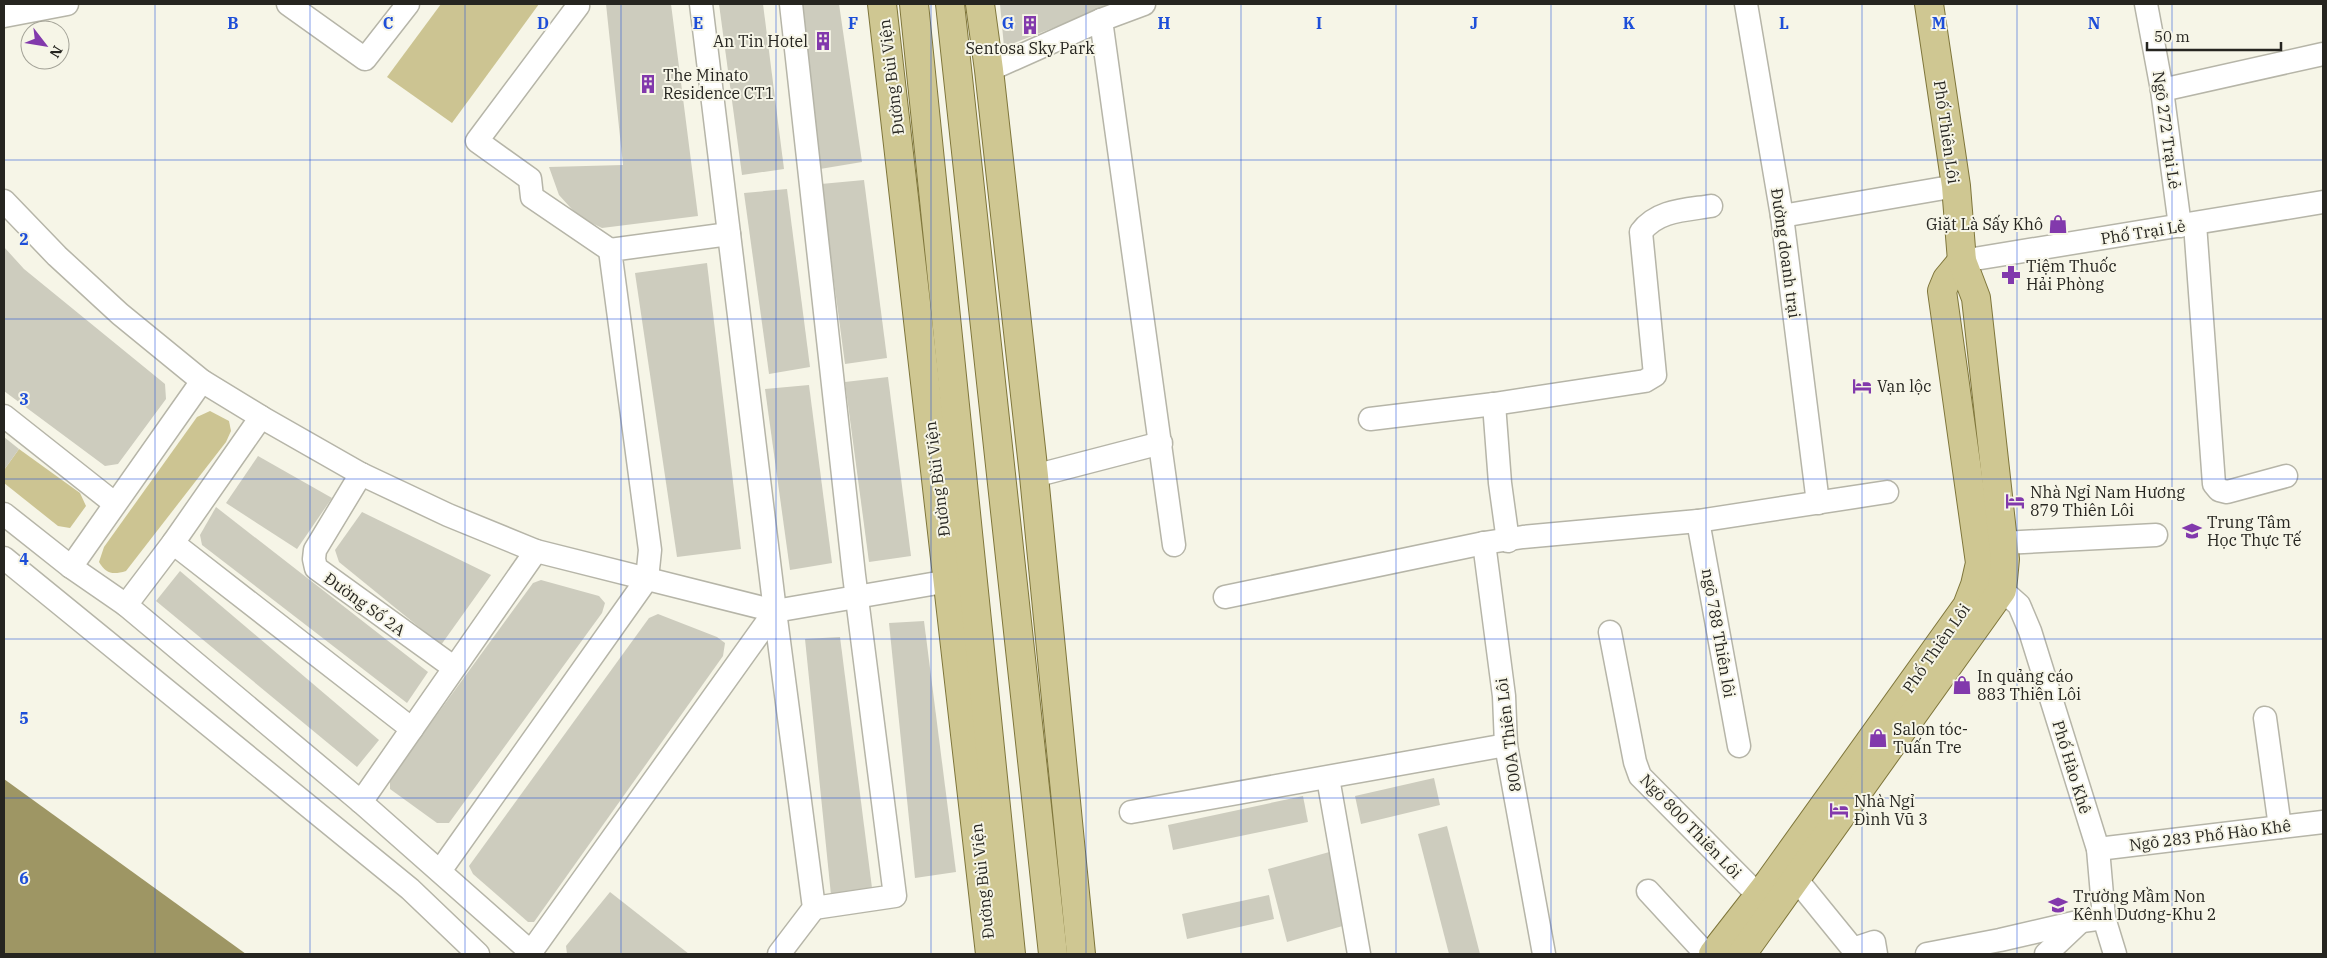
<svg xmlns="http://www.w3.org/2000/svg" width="2327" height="958" font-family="'IBM Plex Serif',serif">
<rect width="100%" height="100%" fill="#f6f5e7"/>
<!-- green -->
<g fill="#ccc492">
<polygon points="441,4 539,4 452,123 387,77"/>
<path d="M210 411 229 421 231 431 226 442 126 571C113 575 106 574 99 562L104 547 197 417Z"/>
<polygon points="19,449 80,493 86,506 70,528 58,526 4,483 4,470"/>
</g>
<!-- water -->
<polygon fill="#9e9664" points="4,779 246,954 4,954"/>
<!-- building -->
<g fill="#cdccbe">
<polygon points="606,4 671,4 698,216 602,228 579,217 559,195 549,167 623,165"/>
<polygon points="719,4 763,4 784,169 742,175"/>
<polygon points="797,4 839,4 862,162 820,169"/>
<polygon points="1000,4 1115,4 1004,47"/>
<polygon points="864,180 887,358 845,364 821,184"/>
<polygon points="787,189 810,367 769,374 744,193"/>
<polygon points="4,247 24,269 165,384 166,399 118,464 105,466 4,391"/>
<polygon points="707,263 741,549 677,557 635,273"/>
<polygon points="888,377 911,556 869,562 845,382"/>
<polygon points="809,385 832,563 790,570 765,389"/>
<polygon points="4,437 19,449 4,470"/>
<polygon points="258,456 332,498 297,549 226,503"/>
<polygon points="216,507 428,672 407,703 202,545 200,535"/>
<polygon points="362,512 491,575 441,645 339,562 335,550"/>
<polygon points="180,571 379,740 357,767 156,601"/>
<polygon points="541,580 599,596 605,603 602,613 449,823 437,823 390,789 390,779 533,583"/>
<polygon points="658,614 717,637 725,643 723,656 534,922 528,922 473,874 469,866 649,618"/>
<polygon points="924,621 956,872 915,878 889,623"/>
<polygon points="840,637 872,888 831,895 805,639"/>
<polygon points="1434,778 1440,805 1361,824 1355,796"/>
<polygon points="1303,796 1308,822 1173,850 1168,825"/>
<polygon points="1447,826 1480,954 1449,954 1418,834"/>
<polygon points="1333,851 1353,923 1287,942 1268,869"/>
<polygon points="610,892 689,954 567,954 566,946"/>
<polygon points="1269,895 1274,919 1187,939 1182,914"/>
</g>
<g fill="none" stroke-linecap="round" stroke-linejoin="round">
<!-- minor casing -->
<g stroke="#b6b5a8" stroke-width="25">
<g id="minor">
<polyline points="288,4 365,59 408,4"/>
<polyline points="577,4 578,6 477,141 530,179 532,197 610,250"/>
<polyline points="701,4 775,611 814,908 779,954"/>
<polyline points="791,4 854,575 895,896 814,908"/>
<polyline points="1746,4 1782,216 1818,503"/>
<polyline points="2146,4 2162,90 2180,226"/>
<polyline points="4,16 67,4"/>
<polyline points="1101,20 1174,545"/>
<polyline points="989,70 1101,20 1144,4"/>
<polyline points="2162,90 2323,54"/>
<polyline points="4,201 57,256 120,314 202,381 261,417 361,474 448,515 536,551 775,611 949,581"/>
<polyline points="1782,216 1956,186"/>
<polyline points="2195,224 2214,484 2219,490 2227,492 2286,476"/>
<polyline points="1962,261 2323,202"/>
<polyline points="1494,404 1500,483 1508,541"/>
<polyline points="4,416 114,503"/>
<path d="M1370 419 1494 404 1645 381 1655 375 1641 232C1657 210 1686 210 1711 206"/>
<polyline points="361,474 315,550 314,559 316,568 453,667"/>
<polyline points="1034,476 1161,443"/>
<polyline points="4,514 71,567 126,605 361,802 533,954"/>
<polyline points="1698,521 1739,746"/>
<polyline points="173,543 412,729"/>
<polyline points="1484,543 1504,696 1506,745 1544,954"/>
<polyline points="2003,543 2156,535"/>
<polyline points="4,558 410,889 478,954"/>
<polyline points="71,567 202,381"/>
<polyline points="2002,590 2019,605 2030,631 2098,849 2104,918 2115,954"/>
<polyline points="1225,597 1484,543 1523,537 1698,521 1887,492"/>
<polyline points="126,605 173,543 261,417"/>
<polyline points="1610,632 1635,762 1640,776 1759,896"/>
<polyline points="2265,718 2280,827"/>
<polyline points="1328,778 1359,954"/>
<polyline points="361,802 536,551"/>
<polyline points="1131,812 1506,745"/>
<polyline points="2098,849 2323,822"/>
<polyline points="440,871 647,579 650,550 610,250 729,234"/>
<polyline points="1796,879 1853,949 1874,942 1876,954"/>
<polyline points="1648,891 1706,954"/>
<polyline points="531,952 775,611"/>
<polyline points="1927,954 2000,940 2082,921 2104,918"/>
<polyline points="2046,954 2081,921"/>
</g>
</g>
<!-- major casing -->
<g stroke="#7f763b" stroke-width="30">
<g id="major">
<polyline points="882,4 990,954"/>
<polyline points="914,4 1011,954"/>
<polyline points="950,4 1053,954"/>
<polyline points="980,4 989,70 1034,476 1081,954"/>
<polyline points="1713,954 1770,881 1967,606 1975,585 1980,563 1942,291 1947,279 1962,261"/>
<polyline points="1742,954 2002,590 2005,559 1976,298 1962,261 1956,186 1929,4"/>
</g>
</g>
<!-- minor -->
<use href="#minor" stroke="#fff" stroke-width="22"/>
<!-- major -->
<use href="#major" stroke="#cfc792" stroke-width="28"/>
</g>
<!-- grid -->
<path fill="none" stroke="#1d4ed8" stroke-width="1" stroke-opacity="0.55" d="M155 4V954M310 4V954M465 4V954M621 4V954M776 4V954M931 4V954M1086 4V954M1241 4V954M1396 4V954M1551 4V954M1706 4V954M1862 4V954M2017 4V954M2172 4V954M4 160H2323M4 319H2323M4 479H2323M4 639H2323M4 798H2323"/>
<!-- icons -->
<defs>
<g id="building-bare" transform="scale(1.5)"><path d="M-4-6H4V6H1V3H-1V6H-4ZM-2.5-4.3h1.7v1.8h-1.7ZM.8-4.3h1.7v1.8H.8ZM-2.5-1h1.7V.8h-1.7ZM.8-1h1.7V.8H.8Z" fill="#8239ac" stroke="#f6f5e7" stroke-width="2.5" paint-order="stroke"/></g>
<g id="shop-bare" transform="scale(1.5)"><path d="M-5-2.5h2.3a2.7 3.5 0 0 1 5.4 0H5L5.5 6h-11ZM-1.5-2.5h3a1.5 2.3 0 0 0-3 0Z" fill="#8239ac" stroke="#f6f5e7" stroke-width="2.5" paint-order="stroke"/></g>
<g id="pharmacy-bare" transform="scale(1.5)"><path d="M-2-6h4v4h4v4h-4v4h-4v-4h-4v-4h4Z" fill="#8239ac" stroke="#f6f5e7" stroke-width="2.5" paint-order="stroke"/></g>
<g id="hotel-bare" transform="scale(1.5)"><path d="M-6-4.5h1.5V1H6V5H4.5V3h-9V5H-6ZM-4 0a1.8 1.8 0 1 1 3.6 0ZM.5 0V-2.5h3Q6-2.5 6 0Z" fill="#8239ac" stroke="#f6f5e7" stroke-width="2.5" paint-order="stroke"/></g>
<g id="school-bare" transform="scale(1.5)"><path d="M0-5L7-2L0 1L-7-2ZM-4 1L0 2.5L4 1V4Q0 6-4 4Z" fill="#8239ac" stroke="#f6f5e7" stroke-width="2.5" paint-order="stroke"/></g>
</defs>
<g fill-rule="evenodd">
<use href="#building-bare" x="1030" y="25"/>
<use href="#building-bare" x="823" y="41"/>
<use href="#building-bare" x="648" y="84"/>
<use href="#shop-bare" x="2058" y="224"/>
<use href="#pharmacy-bare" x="2011" y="275"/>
<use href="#hotel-bare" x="1862" y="386"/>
<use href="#hotel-bare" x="2015" y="501"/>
<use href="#school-bare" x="2192" y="531"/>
<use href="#shop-bare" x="1962" y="685"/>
<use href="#shop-bare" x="1878" y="738"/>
<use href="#hotel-bare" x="1839" y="810"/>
<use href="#school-bare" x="2058" y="905"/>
</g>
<g text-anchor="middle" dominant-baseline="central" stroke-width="4" stroke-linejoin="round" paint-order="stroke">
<!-- poi labels -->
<g font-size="16" fill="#262520" stroke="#f6f5e7" text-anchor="start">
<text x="808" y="41" text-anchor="end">An Tin Hotel</text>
<text x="1030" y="48" text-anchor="middle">Sentosa Sky Park</text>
<text x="663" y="75">The Minato<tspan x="663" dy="18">Residence CT1</tspan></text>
<text x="2043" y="224" text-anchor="end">Giặt Là Sấy Khô</text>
<text x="2026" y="266">Tiệm Thuốc<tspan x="2026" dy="18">Hải Phòng</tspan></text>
<text x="1877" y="386">Vạn lộc</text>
<text x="2030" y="492">Nhà Ngỉ Nam Hương<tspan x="2030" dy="18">879 Thiên Lôi</tspan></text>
<text x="2207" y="522">Trung Tâm<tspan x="2207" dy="18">Học Thực Tế</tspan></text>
<text x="1977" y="676">In quảng cáo<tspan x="1977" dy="18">883 Thiên Lôi</tspan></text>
<text x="1893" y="729">Salon tóc-<tspan x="1893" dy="18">Tuấn Tre</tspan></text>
<text x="1854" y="801">Nhà Ngỉ<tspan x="1854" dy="18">Đình Vũ 3</tspan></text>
<text x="2073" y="896">Trường Mầm Non<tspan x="2073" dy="18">Kênh Dương-Khu 2</tspan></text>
</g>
<!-- street labels -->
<g font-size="16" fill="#262520" stroke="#f6f5e7">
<text transform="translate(891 77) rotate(-97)">Đường Bùi Viện</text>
<text transform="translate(2167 130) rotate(82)">Ngõ 272 Trại Lẻ</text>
<text transform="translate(1947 132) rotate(82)">Phố Thiên Lôi</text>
<text transform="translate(2143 232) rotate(-9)">Phố Trại Lẻ</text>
<text transform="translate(1786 253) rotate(82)">Đường doanh trại</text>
<text transform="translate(937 479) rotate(-97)">Đường Bùi Viện</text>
<text transform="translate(365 604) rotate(36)">Đường Số 2A</text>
<text transform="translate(1719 633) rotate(80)">ngõ 788 Thiên lôi</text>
<text transform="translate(1936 648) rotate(-55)">Phố Thiên Lôi</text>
<text transform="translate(1508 735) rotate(-97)">800A Thiên Lôi</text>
<text transform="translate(2072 767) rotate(73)">Phố Hào Khê</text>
<text transform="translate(1691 826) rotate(46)">Ngõ 800 Thiên Lôi</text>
<text transform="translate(2210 835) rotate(-7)">Ngõ 283 Phố Hào Khê</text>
<text transform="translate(982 881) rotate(-96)">Đường Bùi Viện</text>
</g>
</g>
<g font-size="16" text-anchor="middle" font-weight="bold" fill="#1d4ed8" stroke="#f6f5e7" stroke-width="4" stroke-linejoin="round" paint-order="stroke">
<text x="233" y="29">B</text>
<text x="388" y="29">C</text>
<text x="543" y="29">D</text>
<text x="698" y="29">E</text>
<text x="853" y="29">F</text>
<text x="1008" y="29">G</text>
<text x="1164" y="29">H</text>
<text x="1319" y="29">I</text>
<text x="1474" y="29">J</text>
<text x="1629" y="29">K</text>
<text x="1784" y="29">L</text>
<text x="1939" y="29">M</text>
<text x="2094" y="29">N</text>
<text x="24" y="245">2</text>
<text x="24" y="405">3</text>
<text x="24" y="565">4</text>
<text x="24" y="724">5</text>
<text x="24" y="884">6</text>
</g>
<!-- border -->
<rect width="2327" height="958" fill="none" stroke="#262520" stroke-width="10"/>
<!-- north arrow -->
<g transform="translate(45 45) rotate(121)"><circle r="24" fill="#f6f5e7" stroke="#a3a297"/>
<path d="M0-4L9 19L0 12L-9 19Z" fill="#8239ac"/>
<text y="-8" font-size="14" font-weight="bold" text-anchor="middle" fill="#262520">N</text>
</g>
<!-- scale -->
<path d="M2147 42v8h134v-8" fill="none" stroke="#262520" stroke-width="2.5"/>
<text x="2154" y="42" font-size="15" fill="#262520" stroke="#f6f5e7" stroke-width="4" paint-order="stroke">50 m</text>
</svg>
